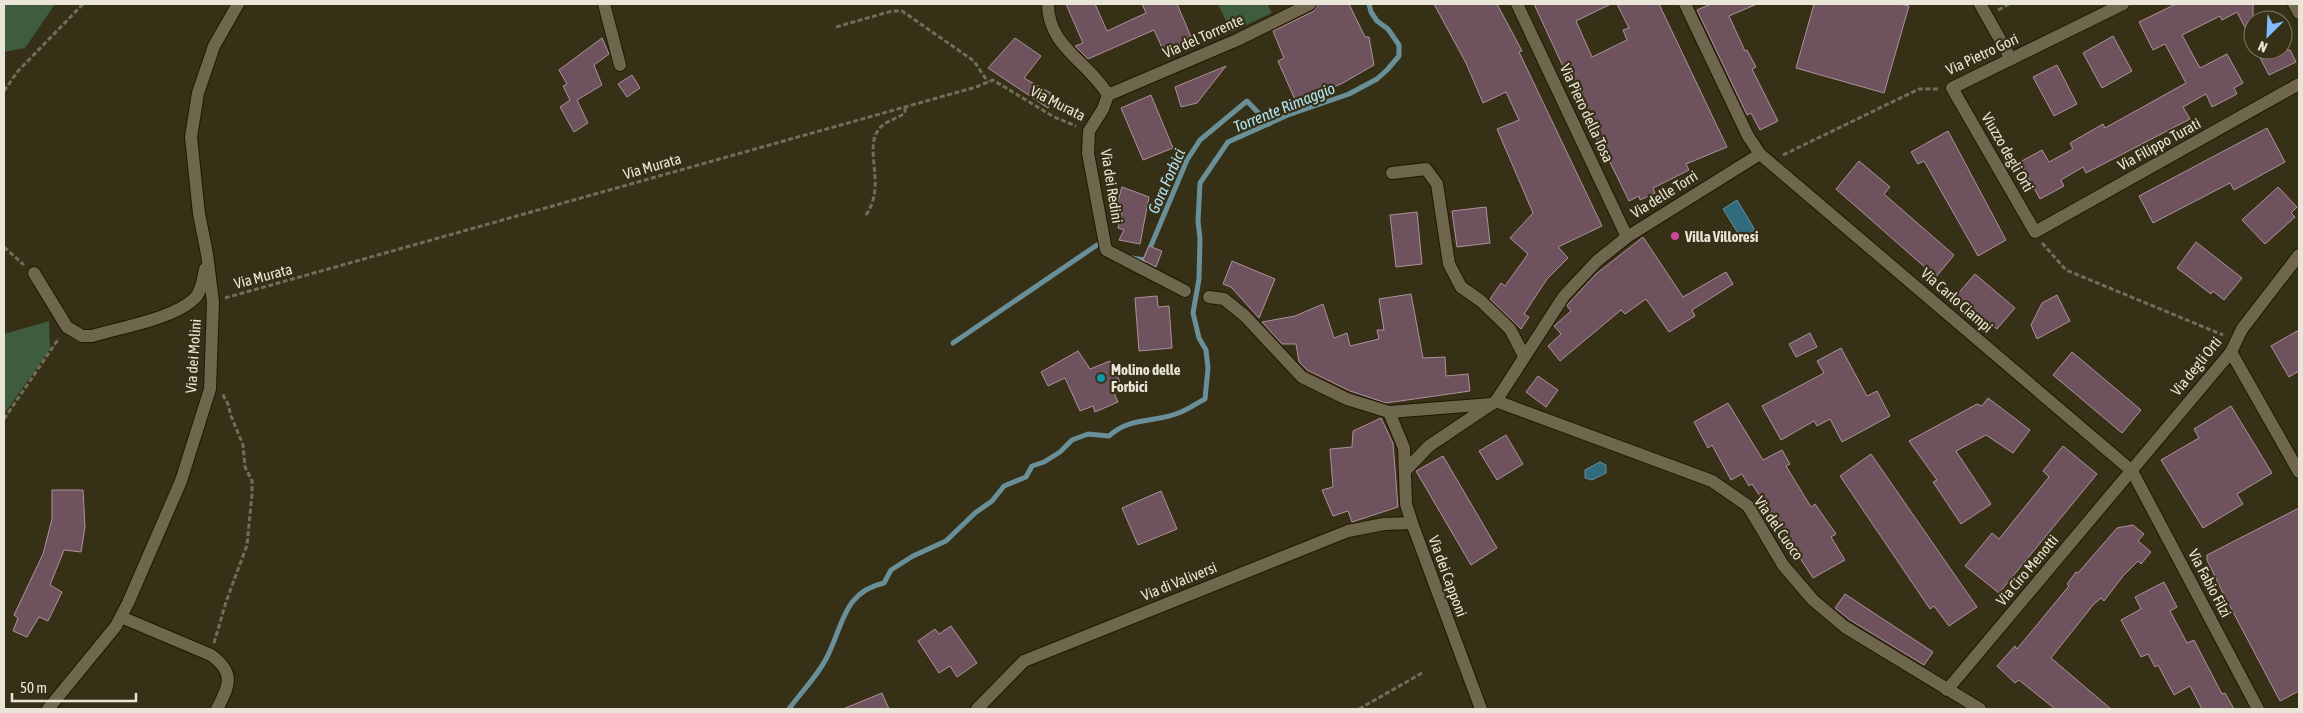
<svg xmlns="http://www.w3.org/2000/svg" width="2303" height="713" font-family="'Asap Condensed',sans-serif">
<rect width="100%" height="100%" fill="#363017"/>
<!-- green -->
<g fill="#3f5c3f">
<polygon points="4,4 55,4 25,48 4,52"/>
<polygon points="1218,4 1267,4 1272,13 1231,32"/>
<polygon points="49,321 50,349 4,414 4,334"/>
</g>
<!-- water -->
<g fill="#326a7e" stroke="#698f99">
<polygon points="1737,200 1755,230 1741,238 1723,209"/>
<polygon points="1600,462 1606,465 1606,473 1592,480 1585,478 1585,470"/>
</g>
<g fill="none" stroke-linecap="round" stroke-linejoin="round">
<!-- stream -->
<g stroke="#698f99" stroke-width="5">
<polyline points="1131,258 1145,260 1187,160 1200,140 1247,101 1269,124"/>
<polyline points="953,343 1097,245"/>
<path d="M789 709C801 692 816 678 826 659 843 628 842 592 884 583L891 570 913 556 946 541 975 513 992 501 1004 486 1026 477 1032 466 1044 462 1060 452 1072 440 1088 434 1109 436C1130 416 1157 423 1181 412 1189 409 1197 403 1205 399L1208 368 1206 350 1199 338 1193 313 1199 279 1200 239 1198 221 1200 183 1228 142 1288 115 1349 94 1377 79 1387 70 1399 56V45L1388 29 1377 21 1371 12 1369 4"/>
</g>
</g>
<!-- building -->
<g fill="#6e535e" stroke="#af909c">
<polygon points="1066,4 1095,4 1107,31 1146,13 1142,4 1177,4 1192,39 1164,52 1154,30 1088,59 1075,46 1083,43"/>
<polygon points="1318,4 1349,4 1365,37 1369,37 1374,65 1341,84 1296,102 1278,61 1284,58 1273,31 1314,11"/>
<polygon points="1434,4 1497,4 1522,51 1519,52 1602,226 1558,247 1568,258 1547,279 1524,314 1529,317 1521,329 1490,299 1501,283 1505,286 1528,254 1510,238 1533,213 1497,129 1519,120 1506,92 1483,103 1466,63"/>
<polygon points="1534,4 1611,4 1576,21 1592,57 1627,40 1623,30 1629,28 1617,4 1659,4 1727,147 1686,164 1689,170 1653,188 1655,193 1640,200 1639,196 1629,201 1605,152 1603,153"/>
<polygon points="1711,4 1757,4 1729,16 1745,51 1747,50 1756,67 1752,69 1778,121 1760,130 1751,113 1747,115 1697,10"/>
<polygon points="1814,4 1899,4 1909,6 1884,93 1796,68"/>
<polygon points="2176,4 2253,4 2253,43 2237,12 2222,20 2220,16 2182,35 2200,68 2227,54 2243,83 2234,88 2237,94 2212,107 2206,94 2183,107 2190,119 2086,173 2083,167 2061,180 2064,186 2040,199 2020,162 2042,150 2049,162 2073,149 2070,143 2103,124 2105,128 2186,83 2165,44 2153,50 2139,22"/>
<polygon points="2113,36 2132,71 2102,88 2083,53"/>
<polygon points="602,38 609,54 594,65 602,85 577,100 588,123 574,132 560,107 570,100 563,86 567,84 559,70"/>
<polygon points="1015,38 1041,56 1024,78 1058,97 1048,108 988,68"/>
<polygon points="2256,50 2290,50 2296,62 2269,75"/>
<polygon points="2057,65 2077,104 2054,116 2033,77"/>
<polygon points="1226,66 1197,103 1181,107 1175,87"/>
<polygon points="632,75 640,88 627,97 618,84"/>
<polygon points="1151,95 1173,148 1143,160 1121,108"/>
<polygon points="2267,128 2285,162 2234,190 2230,183 2153,223 2139,196"/>
<polygon points="1948,131 2006,240 1978,256 1924,161 1918,164 1911,152"/>
<polygon points="1859,161 1890,187 1884,194 1954,255 1936,277 1836,189"/>
<polygon points="1122,187 1149,197 1140,244 1119,240 1124,230 1118,228 1123,207 1117,204"/>
<polygon points="2278,187 2297,207 2291,213 2295,217 2265,244 2242,220"/>
<polygon points="1486,207 1490,243 1457,247 1452,211"/>
<polygon points="1417,212 1422,264 1396,267 1390,215"/>
<polygon points="1643,237 1683,297 1726,272 1733,284 1692,310 1695,316 1669,332 1646,299 1625,314 1621,310 1560,361 1548,346 1561,334 1554,326 1571,311 1567,306 1568,304 1596,274"/>
<polygon points="2196,242 2242,278 2224,300 2213,291 2211,294 2177,268"/>
<polygon points="1149,246 1162,251 1156,267 1143,260"/>
<polygon points="1232,261 1275,279 1259,318 1231,287 1223,284"/>
<polygon points="1975,274 2015,308 1997,329 1955,297"/>
<polygon points="1411,294 1423,358 1445,357 1446,376 1468,374 1470,391 1386,403 1350,391 1307,370 1299,362 1296,344 1282,344 1262,322 1295,316 1323,304 1334,338 1347,333 1350,346 1379,339 1377,330 1384,330 1379,299"/>
<polygon points="2057,295 2070,321 2037,339 2031,325 2042,303"/>
<polygon points="1157,296 1158,307 1169,306 1172,348 1139,351 1135,298"/>
<polygon points="2299,330 2299,371 2289,377 2271,346"/>
<polygon points="1810,333 1817,347 1796,357 1789,344"/>
<polygon points="1841,348 1867,396 1877,391 1890,416 1842,442 1830,419 1817,426 1814,421 1781,440 1762,406 1824,373 1817,361"/>
<polygon points="1078,351 1090,369 1110,361 1121,384 1112,388 1118,402 1095,412 1093,406 1080,411 1065,378 1048,386 1041,372"/>
<polygon points="2072,352 2141,410 2122,433 2053,375"/>
<polygon points="1538,376 1558,390 1546,407 1526,392"/>
<polygon points="1988,398 2030,430 2013,453 1986,435 1956,451 1991,504 1961,524 1933,482 1937,480 1909,441 1977,404 1982,406"/>
<polygon points="1728,403 1763,460 1782,450 1790,464 1786,466 1797,484 1811,507 1815,504 1836,534 1831,537 1845,560 1813,578 1752,484 1749,486 1742,474 1731,480 1712,445 1708,448 1694,422"/>
<polygon points="2231,406 2272,473 2237,494 2243,504 2203,528 2161,460 2199,438 2194,429"/>
<polygon points="1381,418 1393,443 1398,507 1352,522 1348,511 1333,516 1322,490 1333,487 1330,449 1352,447 1353,431"/>
<polygon points="1506,435 1523,464 1497,480 1479,451"/>
<polygon points="2063,446 2097,474 1999,593 1965,566 1992,533 1999,539 2049,477 2043,471"/>
<polygon points="1871,454 1977,607 1949,626 1934,606 1930,609 1840,476"/>
<polygon points="1443,456 1497,548 1471,565 1416,471"/>
<polygon points="52,490 83,490 85,527 81,552 64,550 50,585 62,592 48,621 39,617 27,637 13,631 18,618 14,615 43,554 52,519"/>
<polygon points="1161,491 1177,529 1138,545 1122,508"/>
<polygon points="2299,508 2299,691 2280,701 2222,591 2207,560 2207,555"/>
<polygon points="2133,525 2144,534 2138,541 2151,552 2141,564 2138,561 2123,576 2104,601 2101,598 2093,605 2051,658 2111,709 2055,709 2019,680 2015,683 1997,666 2015,646 2017,649 2069,586 2067,584 2076,572 2078,573 2117,528"/>
<polygon points="2164,582 2177,607 2170,611 2187,643 2194,640 2222,694 2225,693 2234,709 2202,709 2190,686 2174,695 2158,665 2155,667 2148,654 2141,657 2121,620 2141,609 2135,597"/>
<polygon points="1845,594 1933,652 1924,665 1850,620 1835,608"/>
<polygon points="951,626 977,663 957,677 950,666 939,673 918,641 935,629 939,634"/>
<polygon points="882,693 889,709 843,709"/>
</g>
<g fill="none" stroke-linecap="round" stroke-linejoin="round">
<!-- minor casing -->
<g stroke="#1e1801" stroke-width="14">
<g id="minor">
<polyline points="604,4 620,65"/>
<path d="M1048 4C1048 47 1089 62 1108 95L1103 109 1089 131 1088 153 1106 250 1185 291"/>
<polyline points="1517,4 1627,237"/>
<polyline points="1685,4 1748,136 1760,154 2132,471 2258,709"/>
<polyline points="1980,4 2011,59"/>
<polyline points="2123,4 1952,88 2035,232 2299,84"/>
<polyline points="2294,4 2299,13"/>
<polyline points="1108,95 1237,40 1310,4"/>
<polyline points="1392,173 1426,169 1437,184 1449,264 1461,287 1481,301 1510,329 1524,356"/>
<path d="M34 273 67 327 82 336H92C121 327 174 319 195 298 202 291 203 278 205 269"/>
<polyline points="1209,297 1224,299 1245,316 1302,377 1347,399 1389,412 1404,448 1406,504 1412,523 1481,709"/>
<polyline points="2231,352 2299,472"/>
<polyline points="1496,401 1712,481 1748,506 1783,565 1813,600 1845,627 1980,709"/>
<polyline points="1389,412 1492,404"/>
<polyline points="1405,471 1429,446 1496,401 1564,296 1597,261 1627,237 1760,154"/>
<path d="M121 617 211 655C236 673 229 686 217 709"/>
<polyline points="1947,690 2231,352 2242,329 2299,255"/>
<polyline points="48,709 116,626 128,603 181,481 210,389 213,302 207,254 199,214 191,137 198,93 214,46 238,4"/>
<polyline points="977,709 1024,661 1348,531 1384,524 1412,523"/>
</g>
</g>
<!-- path -->
<g stroke="#726d58" stroke-width="3" stroke-dasharray="5 2.5" stroke-linecap="butt">
<polyline points="1998,10 2009,4"/>
<polyline points="836,27 892,11 902,11 974,61 988,82"/>
<polyline points="4,91 18,71 83,4"/>
<polyline points="1783,155 1919,89 1939,89"/>
<path d="M866 215C887 185 863 149 879 129 886 120 897 119 905 113V107"/>
<polyline points="2042,243 2066,270 2223,335"/>
<polyline points="4,247 24,265"/>
<polyline points="225,298 976,87 993,80 1054,117 1076,126"/>
<polyline points="4,419 59,338"/>
<polyline points="214,643 226,602 247,545 252,494 252,481 245,467 243,445 231,416 228,404 222,393"/>
<polyline points="1359,709 1422,673"/>
</g>
<!-- minor -->
<use href="#minor" stroke="#6e674d" stroke-width="12"/>
</g>
<!-- markers -->
<circle fill="#d1479c" stroke="#363017" stroke-width="2" cx="1675" cy="236" r="5"/>
<circle fill="#0f9aa8" stroke="#363017" stroke-width="2" cx="1101" cy="378" r="5"/>
<g text-anchor="middle" dominant-baseline="central" stroke-width="4.5" stroke-linejoin="round" paint-order="stroke">
<!-- street labels -->
<g font-size="15" fill="#e9e6d7" stroke="#363017">
<text transform="translate(1203 36) rotate(-24)">Via del Torrente</text>
<text transform="translate(1982 54) rotate(-25)">Via Pietro Gori</text>
<text transform="translate(1058 103) rotate(27)">Via Murata</text>
<text transform="translate(1587 113) rotate(65)">Via Piero della Tosa</text>
<text transform="translate(2159 144) rotate(-29)">Via Filippo Turati</text>
<text transform="translate(2008 152) rotate(60)">Viuzzo degli Orti</text>
<text transform="translate(652 166) rotate(-16)">Via Murata</text>
<text transform="translate(1112 186) rotate(81)">Via dei Redini</text>
<text transform="translate(1664 194) rotate(-32)">Via delle Torri</text>
<text transform="translate(263 276) rotate(-15)">Via Murata</text>
<text transform="translate(1957 300) rotate(41)">Via Carlo Ciampi</text>
<text transform="translate(193 356) rotate(-86)">Via dei Molini</text>
<text transform="translate(2196 366) rotate(-51)">Via degli Orti</text>
<text transform="translate(1779 528) rotate(55)">Via del Cuoco</text>
<text transform="translate(2027 570) rotate(-50)">Via Ciro Menotti</text>
<text transform="translate(1448 576) rotate(70)">Via dei Capponi</text>
<text transform="translate(1179 581) rotate(-22)">Via di Valiversi</text>
<text transform="translate(2210 583) rotate(62)">Via Fabio Filzi</text>
</g>
<!-- poi labels -->
<g font-size="15" font-weight="bold" fill="#e9e6d7" stroke="#363017" text-anchor="start">
<text x="1685" y="236">Villa Villoresi</text>
<text x="1111" y="369">Molino delle<tspan x="1111" dy="17">Forbici</tspan></text>
</g>
<!-- water labels -->
<g font-size="16" font-style="italic" fill="#b1e4f7" stroke="#363017">
<text transform="translate(1284 107) rotate(-22)">Torrente Rimaggio</text>
<text transform="translate(1166 181) rotate(-66)">Gora Forbici</text>
</g>
</g>
<!-- border -->
<rect width="2303" height="713" fill="none" stroke="#e9e6d7" stroke-width="10"/>
<!-- north arrow -->
<g transform="translate(2268 35) rotate(204)"><circle r="24" fill="#363017" stroke="#7e7964"/>
<path d="M0-4L9 19L0 12L-9 19Z" fill="#83bcfb"/>
<text y="-8" font-size="14" font-weight="bold" text-anchor="middle" fill="#e9e6d7">N</text>
</g>
<!-- scale -->
<path d="M12 693v8h124v-8" fill="none" stroke="#e9e6d7" stroke-width="2.5"/>
<text x="20" y="693" font-size="15" fill="#e9e6d7" stroke="#363017" stroke-width="4" paint-order="stroke">50 m</text>
</svg>
